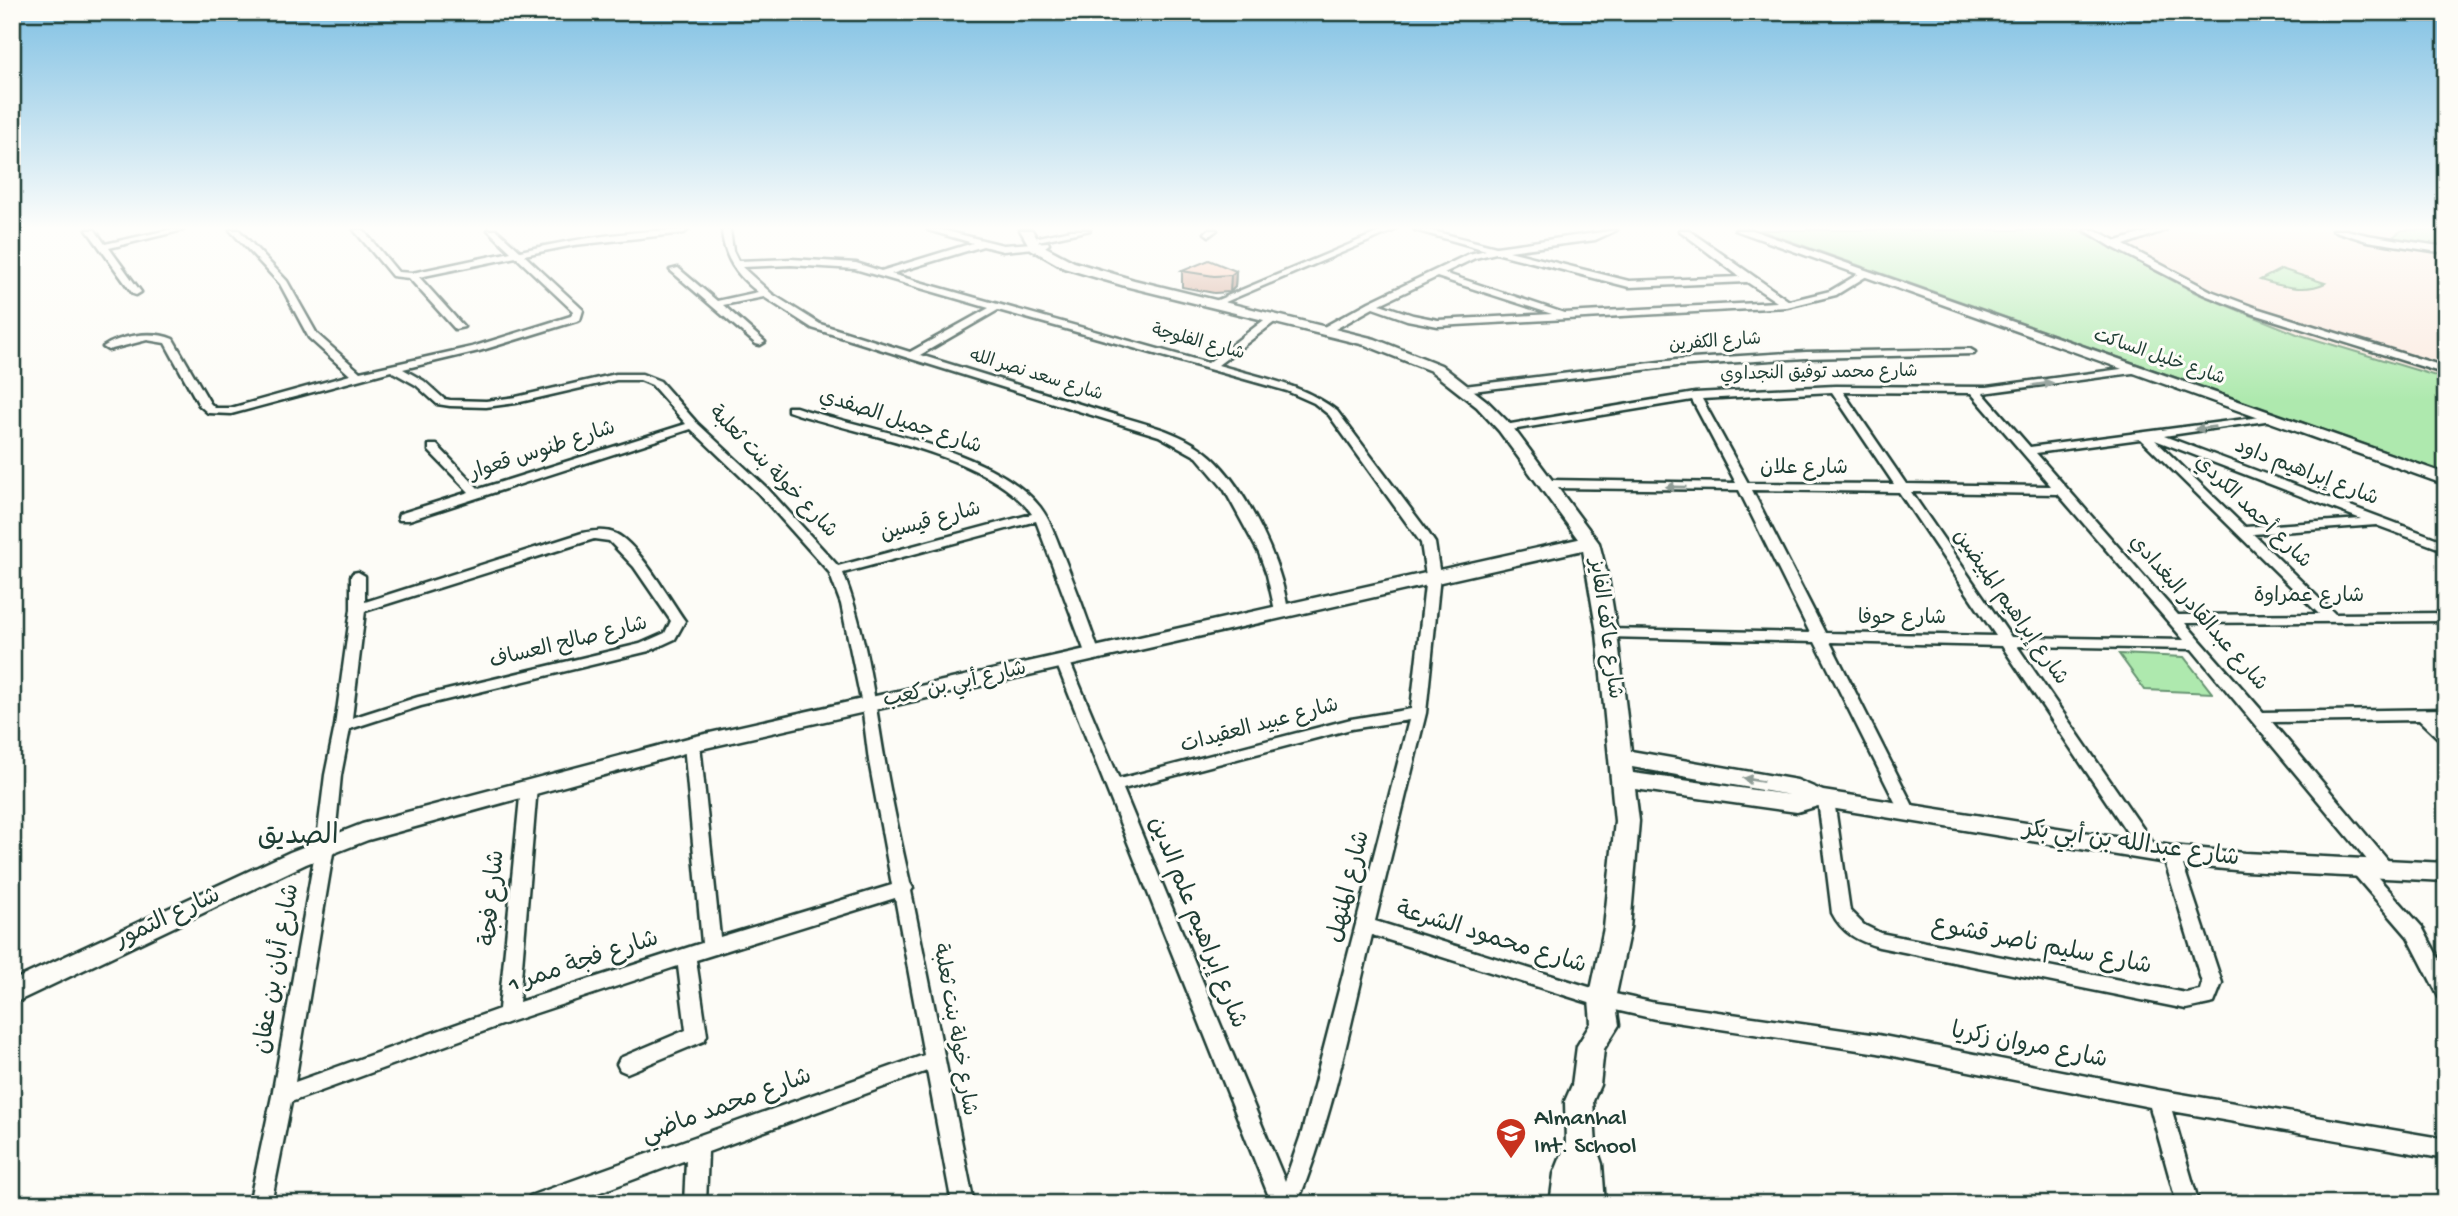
<svg xmlns="http://www.w3.org/2000/svg" width="2458" height="1216" font-family="'Gochi Hand','Playpen Sans Arabic',sans-serif">
<rect width="100%" height="100%" fill="#fdfcf7"/>
<filter id="ink" filterUnits="userSpaceOnUse"><feTurbulence type="fractalNoise" baseFrequency=".0143" numOctaves="2"/><feDisplacementMap in="SourceGraphic" scale="14" xChannelSelector="R" yChannelSelector="G"/><feConvolveMatrix kernelMatrix="1 2 1 2 8 2 1 2 1" color-interpolation-filters="sRGB"/></filter>
<g filter="url(#ink)">
<!-- built -->
<polygon fill="#fbeae0" points="1759,230 2446,230 2446,473"/>
<!-- green -->
<g fill="#aee9ae" stroke="#669371" stroke-width="2">
<polygon points="1759,230 2079,230 2196,293 2297,334 2446,379 2446,473"/>
<polygon points="2402,230 2446,230 2446,247 2393,239 2394,236"/>
<path d="M2281 269 2325 283C2306 293 2280 286 2260 280Z"/>
<polygon points="2119,654 2184,657 2212,693 2145,690"/>
</g>
<g fill="none" stroke-linecap="round" stroke-linejoin="round">
<!-- street casing -->
<g stroke="#1f3d34" stroke-width="5">
<g id="street">
<polygon points="87,230 95,230 105,244 168,230 183,230 109,248 141,292 136,295 133,294"/>
<path d="M230 230H239L287 281 317 334 360 372 472 347 571 316 573 311 516 257 419 277 464 327 455 329 409 278 392 276 354 230H363L398 272 412 273 511 252 488 230H497L520 251C575 239 631 230 688 230L684 233 574 245 524 255 581 308 583 310 580 320 479 351 403 369 424 381 444 399 450 400 486 401 516 397 616 374H642L660 381 697 423 767 488 838 566 1032 514C988 453 857 435 788 411V407H796C865 430 994 448 1040 507 1050 520 1055 535 1061 550 1075 585 1088 620 1100 655L1098 658H1088L1086 655 1036 521 843 573C867 634 874 698 885 762 892 802 901 843 910 883L913 888 911 891 974 1204H952L927 1071 708 1152 706 1204H684L686 1160 568 1204H527L530 1196 538 1193 924 1055 895 898 696 960 707 1035 704 1041 627 1073 620 1070 617 1064 620 1058 686 1030 678 966 512 1021 291 1102 271 1204H249L272 1096 316 847 325 775 335 726 351 609V576L353 573 358 572 365 576V602L582 533C593 531 605 529 616 534 638 544 670 600 685 621L675 639 649 651 421 706 350 729 341 775 334 847 295 1082 499 1009 521 787 523 783H535L537 787 519 1002 702 943 684 744 686 740H698L700 744 720 937 892 885 869 761 862 705 841 604 829 572 759 494 691 429 409 520H399L398 517 399 514 469 492 429 451V445H437L479 489 686 424 652 385 640 380H616L516 403 486 407 450 406 437 404 416 385 391 371 231 414 208 413 199 405 165 343 147 340 108 350 103 347C121 335 152 330 173 339L210 403 215 408H231L350 375 309 338 280 284ZM594 539 609 541 634 567 671 621 665 633 640 644 418 697 352 718 365 611Z"/>
<path d="M722 230H730L733 251 738 261 791 259 856 263 881 271 973 243 928 230H942L1003 245 1048 242 1049 244 1045 247 1003 251 983 246 891 274 1208 363 1268 317H1276V321L1218 365C1259 377 1303 384 1337 411L1425 528 1435 543 1440 576 1426 713 1375 921 1602 991 1655 1003 1878 1035 2158 1090 2446 1139V1159L2172 1111 2199 1204H2177L2150 1107 1878 1053 1655 1019 1602 1007 1372 935C1350 1025 1333 1118 1297 1204H1272L1056 662 1063 657 1070 662 1119 779 1351 719 1411 709 1426 576 1421 543 1329 415 1314 403 1287 391 998 310 920 355C980 373 1039 392 1099 410 1133 421 1173 428 1203 450 1243 479 1283 564 1288 612L1281 616 1276 615 1267 575 1259 553 1224 489 1197 457 1159 436 812 328 764 297 723 305 765 342 760 345 756 344 670 270 678 268 717 301 758 292C736 275 724 258 722 230ZM791 265 855 269 989 308 910 352 820 324 772 294 742 267ZM1409 720 1302 1132 1285 1181 1123 789 1351 729Z"/>
<polygon points="1071,230 1090,230 1033,242 1029,239"/>
<polygon points="1208,230 1217,230 1209,236 1205,233"/>
<polygon points="1384,230 1395,230 1216,306 1208,304"/>
<path d="M1415 230H1429L1496 247 1617 230 1595 240 1509 251 1629 281 1740 277 1679 230H1688L1789 301 1830 291 1862 272 1870 274 1836 295 1787 307 1438 326 1407 320 1373 308 1330 332H1322V328L1369 302 1469 254 1486 250ZM1496 253 1629 287 1747 282 1777 302 1564 313 1444 273 1475 258ZM1437 277 1552 314 1438 320 1413 315 1380 304Z"/>
<polygon points="2085,230 2095,230 2117,241 2154,230 2166,230 2124,245 2211,291 2259,309 2446,367 2446,374 2251,313 2205,295 2112,247"/>
<polygon points="2332,230 2346,230 2367,235 2446,247 2446,253 2367,241"/>
<polygon points="1970,349 1975,352 1974,354 1806,358 1676,366 1464,392 1459,389 1464,386 1676,360 1806,352"/>
<path d="M2136 367 2140 368V372L1983 393 2030 447 2276 415V419L2272 420 2164 436 2446 542V551L2376 525 2253 534 2335 614 2446 613V621L2185 623 2263 712 2446 709V719H2437L2446 727V741L2440 740 2419 720 2272 722 2390 863 2393 868 2390 873 2384 875 2378 873 2192 649 2017 646 2155 846 2158 851 2155 856 2149 857 2143 856 2002 646 1830 642 1916 812 1914 816 1908 818 1902 816 1815 642 1607 637 1600 633 1607 629 1810 633 1739 490 1549 488 1543 484 1549 480 1736 483 1692 400 1505 431 1499 428 1505 425 1695 393 1835 386 1987 387ZM1832 392 1894 484 1748 483 1702 399ZM1843 392 1971 393 2051 486 1906 484ZM2140 439H2141L2319 614 2178 615 2036 453ZM2155 440 2361 519 2245 527ZM1752 490 1899 492 1996 636 1825 633ZM1911 492 2058 494 2184 640 2011 637Z"/>
<path d="M1826 794 1832 796 1834 800 1850 911 1864 925 1880 933 2186 993 2200 990 2202 983 2163 855 2166 850 2172 848 2178 850 2222 983 2214 1003 2186 1009 1879 947C1858 941 1842 933 1832 913L1818 800 1820 796Z"/>
<polygon points="2358,860 2364,862 2422,927 2446,972 2446,999 2439,997 2408,937 2352,872 2349,867 2352,862"/>
</g>
</g>
<!-- secondary casing -->
<g stroke="#1f3d34" stroke-width="5">
<g id="secondary">
<path d="M1020 230H1032L1040 244 1074 262 1134 280 1375 339 1441 365 1487 401 1511 425 1599 543 1608 578 1617 633 1631 751 1797 780 1823 791 2172 846 2245 853 2446 863V881L2245 871 2172 864 1818 806 1797 812 1635 789 1639 821 1630 928 1615 999 1619 1025 1604 1049 1600 1085 1593 1101 1596 1146 1602 1164 1605 1204H1550L1554 1174 1566 1144 1565 1101 1572 1085 1577 1046 1591 1023 1589 999 1604 928 1615 821 1597 633 1583 550 692 751 368 840 306 864 12 1004V981L290 852 362 824 692 737 1578 539 1499 431 1477 407 1431 371 1365 345 1125 286 1064 268 1031 249ZM1632 767 1790 795 1633 773Z"/>
<polygon points="1735,230 1752,230 2446,474 2446,485"/>
</g>
</g>
<!-- street -->
<use href="#street" fill="#fdfcf7" fill-rule="evenodd"/>
<!-- secondary -->
<use href="#secondary" fill="#fdfcf7" fill-rule="evenodd"/>
</g>
<!-- wall -->
<polygon fill="#d4a592" stroke="#1f3d34" stroke-width="2" points="1182,271 1236,271 1235,287 1230,292 1214,293 1182,287"/>
<!-- shaded-wall -->
<polygon fill="#ad8677" stroke="#1f3d34" stroke-width="2" points="1236,271 1235,287 1230,292 1231,275"/>
<!-- building -->
<polygon fill="#f7c0aa" stroke="#1f3d34" stroke-width="2" points="1209,260 1236,271 1231,275 1214,276 1182,271"/>
<!-- one-way arrows -->
<defs><path id="oneway-solid" d="M-6-.8H1V-3.2L6.5 0L1 3.2V.8H-6Z" transform="scale(1.75)"/></defs>
<g fill="#8e9c96">
<use href="#oneway-solid" transform="translate(2043 384) rotate(-8)"/>
<use href="#oneway-solid" transform="translate(2205 428) rotate(172)"/>
<use href="#oneway-solid" transform="translate(1676 487) rotate(-179)"/>
<use href="#oneway-solid" transform="translate(1753 780) rotate(-171)"/>
</g>
</g>
<!-- sky -->
<linearGradient id="sky" x2="0" y2="1"><stop stop-color="#7fc0e3"/><stop offset="0.57" stop-color="#fefefb"/><stop offset="1" stop-color="#fefefb" stop-opacity="0"/></linearGradient>
<rect width="2458" height="400" fill="url(#sky)"/>
<!-- icons -->
<defs>
<g id="school-pin" transform="scale(1.575)"><path d="M0 17L-7.5 6A9.5 9.5 0 1 1 7.5 6Z" fill="#c8321e" stroke="#fdfcf7"/><path d="M0-5L7-2L0 1L-7-2ZM-4 1L0 2.5L4 1V4Q0 6-4 4Z" fill="#fff"/></g>
</defs>
<g fill-rule="evenodd">
<use href="#school-pin" x="1511" y="1133"/>
</g>
<g text-anchor="middle" dominant-baseline="central" stroke-width="6" stroke-linejoin="round" paint-order="stroke">
<!-- far-street labels -->
<g font-size="18" fill="#1f3d34" stroke="#fdfcf7">
<text transform="translate(1198 343) rotate(15)">شارع الفلوجة</text>
<text transform="translate(1715 343) rotate(-4)">شارع الكفرين</text>
<text transform="translate(2159 358) rotate(19)">شارع خليل الساكت</text>
<text transform="translate(1819 374) rotate(-1)">شارع محمد توفيق النجداوي</text>
<text transform="translate(1036 376) rotate(17)">شارع سعد نصر الله</text>
</g>
<!-- street labels -->
<g font-size="21" fill="#1f3d34" stroke="#fdfcf7">
<text transform="translate(900 423) rotate(18)">شارع جميل الصفدي</text>
<text transform="translate(543 452) rotate(-18)">شارع طنوس قعوار</text>
<text x="1804" y="469">شارع علان</text>
<text transform="translate(772 473) rotate(46)">شارع خولة بنت ثعلبة</text>
<text transform="translate(2306 474) rotate(21)">شارع إبراهيم داود</text>
<text transform="translate(2252 513) rotate(44)">شارع أحمد الكردي</text>
<text transform="translate(931 523) rotate(-15)">شارع قيسين</text>
<text x="2309" y="597">شارع عمراوة</text>
<text transform="translate(2009 608) rotate(55)">شارع إبراهيم المبيضين</text>
<text transform="translate(2197 614) rotate(49)">شارع عبدالقادر البغدادي</text>
<text x="1902" y="619">شارع حوفا</text>
<text transform="translate(1604 629) rotate(82)">شارع عاكف الفايز</text>
<text transform="translate(569 644) rotate(-14)">شارع صالح العساف</text>
<text transform="translate(955 686) rotate(-13)">شارع أبي بن كعب</text>
<text transform="translate(1260 727) rotate(-15)">شارع عبيد العقيدات</text>
<text transform="translate(953 1030) rotate(80)">شارع خولة بنت ثعلبة</text>
</g>
<!-- near-street labels -->
<g font-size="24" fill="#1f3d34" stroke="#fdfcf7">
<text transform="translate(2131 845) rotate(8)">شارع عبدالله بن أبي بكر</text>
<text transform="translate(1350 887) rotate(-76)">شارع المنهل</text>
<text transform="translate(494 898) rotate(-85)">شارع فجة</text>
<text transform="translate(168 919) rotate(-25)">شارع التمور</text>
<text transform="translate(1196 923) rotate(68)">شارع إبراهيم علم الدين</text>
<text transform="translate(1491 939) rotate(17)">شارع محمود الشرعة</text>
<text transform="translate(2041 947) rotate(11)">شارع سليم ناصر قشوع</text>
<text transform="translate(584 963) rotate(-18)">شارع فجة ممر 1</text>
<text transform="translate(278 969) rotate(-80)">شارع أبان بن عفان</text>
<text transform="translate(2029 1047) rotate(11)">شارع مروان زكريا</text>
<text transform="translate(727 1107) rotate(-20)">شارع محمد ماضي</text>
</g>
<!-- near-poi labels -->
<g font-size="24" fill="#1f3d34" stroke="#fdfcf7" text-anchor="start">
<text x="1534" y="1119">Almanhal<tspan x="1534" dy="28">Int. School</tspan></text>
</g>
<!-- near-neighbourhood labels -->
<g font-size="28" fill="#1f3d34" stroke="#fdfcf7">
<text x="298" y="837">الصديق</text>
</g>
</g>
<!-- margin -->
<rect width="2458" height="1216" fill="none" stroke="#fdfcf7" stroke-width="42"/>
<rect x="21" y="21" width="2416" height="1174" fill="none" stroke="#1f3d34" stroke-width="2.5" filter="url(#ink)"/>
</svg>
